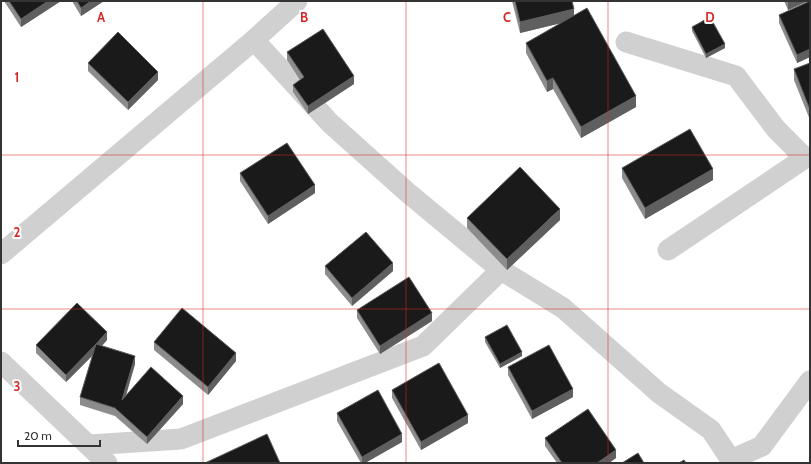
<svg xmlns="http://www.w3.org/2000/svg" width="811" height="464" font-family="Cabin,sans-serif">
<rect width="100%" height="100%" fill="#fff"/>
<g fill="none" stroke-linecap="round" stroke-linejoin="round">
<!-- street -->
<g stroke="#d0d0d0" stroke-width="21">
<polyline points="254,40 330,123 407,192 501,270 563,308 659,393 711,430 731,460 730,463"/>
<polyline points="626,42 736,76 776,129 805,158 810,157"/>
<polyline points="668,250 805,158"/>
<polyline points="1,254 254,40 297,1"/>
<polyline points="1,362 107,463"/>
<polyline points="89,445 181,439 423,346 501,270"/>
<polyline points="731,460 762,446 810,381"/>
</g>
</g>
<!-- wall -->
<g fill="#8c8c8c">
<polygon points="4,1 61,1 21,27"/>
<polygon points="72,1 104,1 81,16"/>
<polygon points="512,1 572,1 574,16 636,107 581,138 553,89 547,92 526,53 526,43 561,23 520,33"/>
<polygon points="784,1 808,1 788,10"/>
<polygon points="810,1 810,57 797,63 779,23 779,15"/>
<polygon points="692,27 725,48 706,58 692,31"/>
<polygon points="287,52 354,84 308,114 293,92 293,85 300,80 287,60"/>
<polygon points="88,63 158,80 128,110 88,71"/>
<polygon points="810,63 810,120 794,80 794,69"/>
<polygon points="622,168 713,180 645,219 622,178"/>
<polygon points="240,173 315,193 268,224 240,181"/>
<polygon points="467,218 560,220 507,270 467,228"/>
<polygon points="325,266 393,271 352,306 325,274"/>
<polygon points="357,310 432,321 380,354 357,318"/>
<polygon points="485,337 522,356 500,368 485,342"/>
<polygon points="107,340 102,346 135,364 126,396 183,404 147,444 115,416 80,405 80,397 92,356 66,382 36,353 36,345"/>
<polygon points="154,342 236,361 208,395 154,350"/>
<polygon points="508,367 573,397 532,419 508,375"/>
<polygon points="392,390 468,423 421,450 392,398"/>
<polygon points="337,413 402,442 365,463 361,463 337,421"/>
<polygon points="545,438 616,458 609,463 557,463 545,446"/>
</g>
<!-- shaded-wall -->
<g fill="#5f5f5f">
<polygon points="48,1 61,1 21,27 21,19"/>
<polygon points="91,1 104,1 81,16 81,8"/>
<polygon points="788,1 808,1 788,10"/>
<polygon points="574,9 574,20 520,33 520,22"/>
<polygon points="725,44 725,48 706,58 706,54"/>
<polygon points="810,49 810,57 797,63 797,55"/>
<polygon points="158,72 158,80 128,110 128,102"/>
<polygon points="354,76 354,84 308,114 308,106"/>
<polygon points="553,78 553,89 547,92 547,81"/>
<polygon points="636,96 636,107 581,138 581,127"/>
<polygon points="713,169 713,180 645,219 645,208"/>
<polygon points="315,185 315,193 268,224 268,216"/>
<polygon points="560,209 560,220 507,270 507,259"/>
<polygon points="393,263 393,271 352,306 352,298"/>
<polygon points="432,313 432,321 380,354 380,346"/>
<polygon points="107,332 107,340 96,352 96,344"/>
<polygon points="96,344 96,352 66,382 66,375"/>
<polygon points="522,352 522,356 500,368 500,364"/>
<polygon points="236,353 236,361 208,395 208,387"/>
<polygon points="135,356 135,364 122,408 122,400"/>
<polygon points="573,389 573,397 532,419 532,411"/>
<polygon points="183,396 183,404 147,444 147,437"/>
<polygon points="468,415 468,423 421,450 421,442"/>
<polygon points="402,434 402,442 365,463 362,463 362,457"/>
<polygon points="616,450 616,458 609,463 597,463"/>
</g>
<!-- building -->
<g fill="#1a1a1a" stroke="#5f5f5f">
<polygon points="9,1 48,1 21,19"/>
<polygon points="77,1 91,1 81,8"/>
<polygon points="515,1 572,1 574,9 520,22"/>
<polygon points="810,1 810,49 797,55 779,15"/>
<polygon points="587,8 636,96 581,127 553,78 547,81 526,43"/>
<polygon points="710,17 725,44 706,54 692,27"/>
<polygon points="323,29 354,76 308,106 293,85 304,77 287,52"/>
<polygon points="118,32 158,72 128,102 88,63"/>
<polygon points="810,63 810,110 794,69"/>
<polygon points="690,129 713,169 645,208 622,168"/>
<polygon points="287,143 315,185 268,216 240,173"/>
<polygon points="520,167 560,209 507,259 467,218"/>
<polygon points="366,232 393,263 352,298 325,266"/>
<polygon points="409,277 432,313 380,346 357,310"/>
<polygon points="77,303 107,332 96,344 135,356 122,400 151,367 183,396 147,437 115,408 80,397 96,344 66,375 36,345"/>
<polygon points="182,308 236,353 208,387 154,342"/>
<polygon points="507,325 522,352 500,364 485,337"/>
<polygon points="549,345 573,389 532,411 508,367"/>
<polygon points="439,363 468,415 421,442 392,390"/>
<polygon points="378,390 402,434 362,457 337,413"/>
<polygon points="588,409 616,450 597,463 562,463 545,438"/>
<polygon points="267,434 280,463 205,463"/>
<polygon points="638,453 644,463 622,463"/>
<polygon points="684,460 686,463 679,463"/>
</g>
<!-- grid -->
<path fill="none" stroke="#d62828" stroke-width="1" stroke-opacity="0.55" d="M203 1V463M406 1V463M608 1V463M1 155H810M1 309H810"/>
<g font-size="13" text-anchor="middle" font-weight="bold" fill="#d62828" stroke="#fff" stroke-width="4" stroke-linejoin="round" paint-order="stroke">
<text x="101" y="22">A</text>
<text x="304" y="22">B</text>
<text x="507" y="22">C</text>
<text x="710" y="22">D</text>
<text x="17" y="82">1</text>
<text x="17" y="237">2</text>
<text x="17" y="391">3</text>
</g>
<!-- border -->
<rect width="811" height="464" fill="none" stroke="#333333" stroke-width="4"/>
<!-- scale -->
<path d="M18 440v6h82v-6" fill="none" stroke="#333333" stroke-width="2"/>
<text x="24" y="440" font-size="12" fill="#333333" stroke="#ffffff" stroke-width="3" paint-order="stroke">20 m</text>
</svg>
